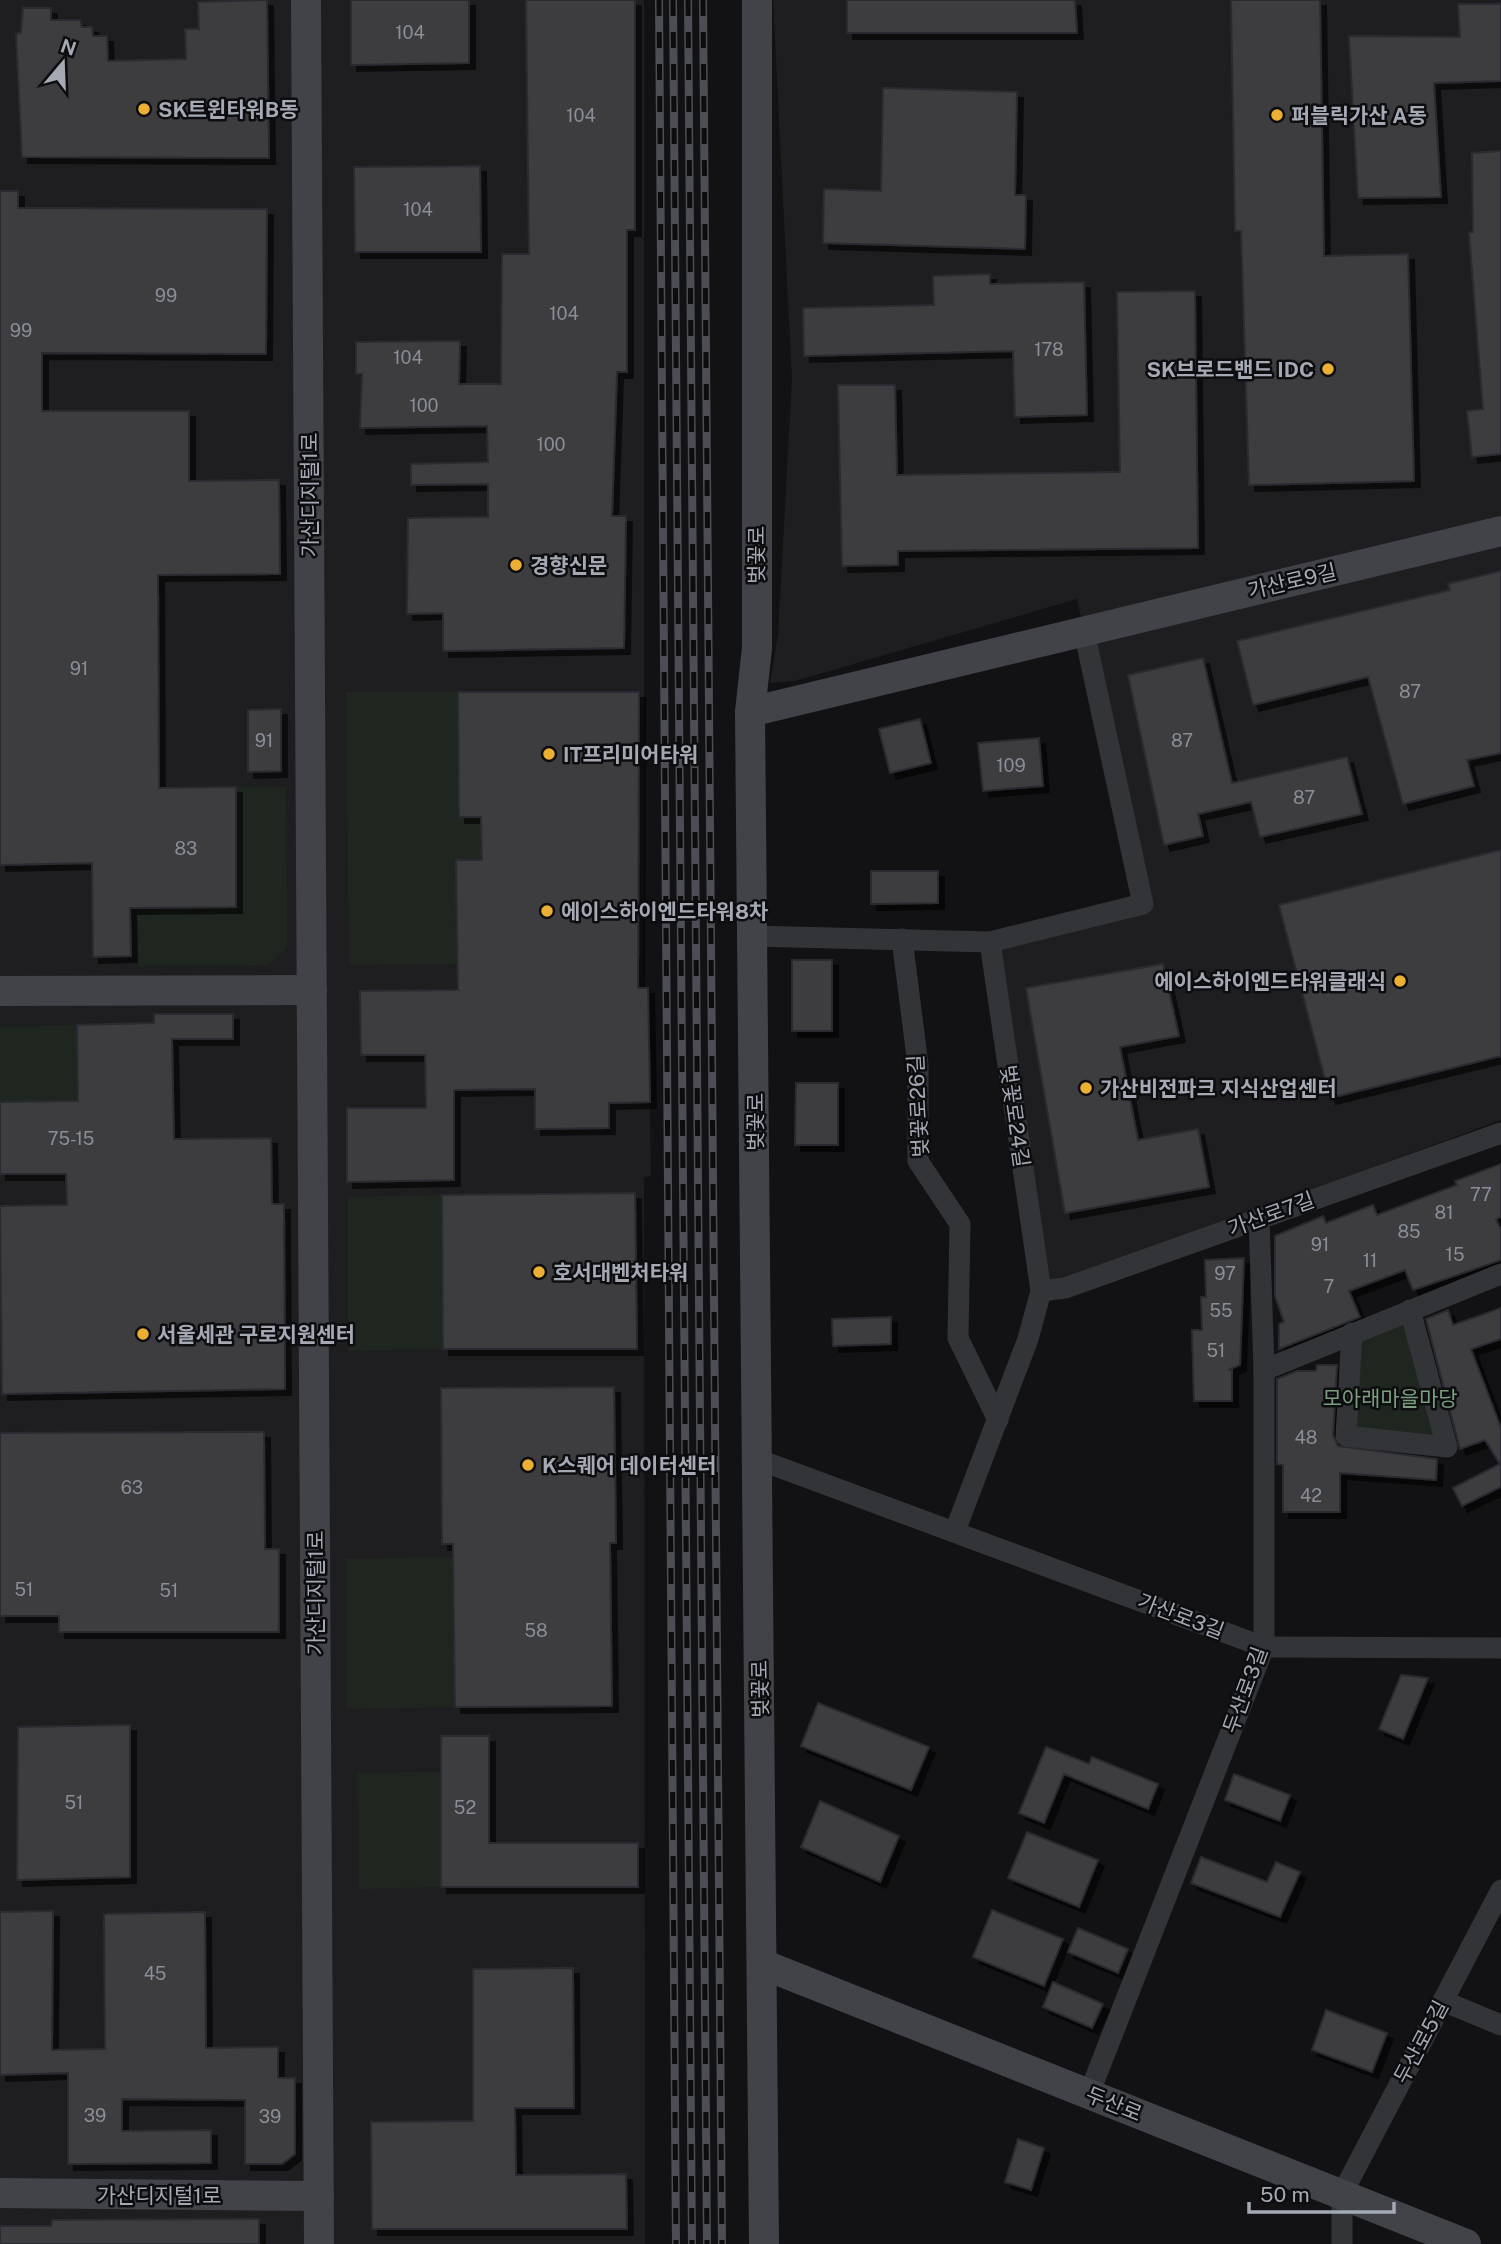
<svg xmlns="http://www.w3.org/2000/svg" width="1501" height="2244" font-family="'Public Sans','Noto Sans KR',sans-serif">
<defs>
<filter id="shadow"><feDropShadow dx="6" dy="6" stdDeviation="0" flood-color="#0009"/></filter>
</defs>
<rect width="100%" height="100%" fill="#121214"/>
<!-- built -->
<g fill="#1e1e21">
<polygon points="0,0 644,0 644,988 648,988 651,1176 644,1177 645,2244 0,2244"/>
<polygon points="773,0 1501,0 1501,1120 1041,1291 990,942 1143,904 1077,599 795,681 770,683 778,635 792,379"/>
</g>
<!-- green -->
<g fill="#1f261f">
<polygon points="346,692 458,692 459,817 482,817 482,860 456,861 457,964 349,965"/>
<polygon points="236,787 286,787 287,948 269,965 138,966 137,908 236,907"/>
<polygon points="77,1025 78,1101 0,1102 0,1027"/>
<polygon points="442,1195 443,1349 348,1351 348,1197"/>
<polygon points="1410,1310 1447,1447 1346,1436 1352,1333"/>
<polygon points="453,1557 455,1707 347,1709 346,1559"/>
<polygon points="441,1772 441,1887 359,1889 358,1773"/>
</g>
<!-- building -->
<g fill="#3c3d41" stroke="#2c2c30" stroke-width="2" filter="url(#shadow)">
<polygon points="267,0 269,158 22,157 16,34 21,32 23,8 51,8 51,20 80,20 82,27 92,27 93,36 107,36 108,61 186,59 185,29 199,29 198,2"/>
<polygon points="351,0 469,0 469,63 351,65"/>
<polygon points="526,0 635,0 635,230 627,230 627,372 617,372 612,516 626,516 624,648 443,651 443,613 407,614 408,518 488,517 488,484 411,485 411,464 488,462 487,426 360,428 362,374 356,374 356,342 460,341 459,384 501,384 502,254 529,254"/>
<polygon points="847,0 1075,0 1077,33 847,33"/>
<polygon points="1231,0 1320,0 1324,256 1408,254 1414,481 1249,485 1241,231 1235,231"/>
<polygon points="1458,4 1501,4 1501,81 1434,83 1441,197 1358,198 1349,36 1460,37"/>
<polygon points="883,88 1017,92 1015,195 1026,195 1025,249 823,243 824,189 881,191"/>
<polygon points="1501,151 1501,454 1472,457 1467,411 1483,409 1469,233 1473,232 1472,153"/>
<polygon points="480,166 481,252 355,252 354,167"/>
<polygon points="0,191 18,191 18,208 267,209 266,354 42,353 42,411 189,411 189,481 279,480 280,574 158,575 159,788 236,787 236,907 130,908 131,956 93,957 92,863 0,865"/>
<polygon points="990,274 990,284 1084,282 1087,415 1015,417 1013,351 804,356 803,308 934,305 933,276"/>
<polygon points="1195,291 1198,548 898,551 898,565 842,566 838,385 895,385 897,475 1120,472 1117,292"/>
<polygon points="1501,571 1501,753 1467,760 1474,786 1403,804 1368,677 1253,705 1237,641 1450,590 1448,584"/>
<polygon points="1203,658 1232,783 1347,757 1362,814 1260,837 1251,802 1198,814 1203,836 1164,845 1128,675"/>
<polygon points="458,692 639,692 638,988 648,988 650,1102 609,1103 609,1128 535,1129 535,1089 454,1090 454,1180 347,1182 347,1108 426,1108 425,1055 361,1055 360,991 458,990 456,860 482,860 481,817 459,817"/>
<polygon points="281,709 281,771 248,772 248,710"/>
<polygon points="920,719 931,763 890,773 879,729"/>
<polygon points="1039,738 1043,786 983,791 978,743"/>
<polygon points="1501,850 1501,1056 1330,1098 1279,905"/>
<polygon points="871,871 938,871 938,903 871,904"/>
<rect x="792" y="960" width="40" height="71"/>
<polygon points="1163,964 1179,1036 1120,1047 1138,1140 1198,1129 1209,1187 1065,1213 1026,988"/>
<polygon points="154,1014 233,1014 233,1039 172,1039 174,1139 271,1138 272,1204 284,1204 285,1389 2,1394 0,1206 67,1205 66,1174 0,1174 0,1102 78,1101 77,1025 154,1023"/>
<polygon points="796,1083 838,1083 838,1145 795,1145"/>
<polygon points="1501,1164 1501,1217 1496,1219 1501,1230 1501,1260 1413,1290 1405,1270 1349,1291 1360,1317 1279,1349 1279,1324 1284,1322 1275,1296 1275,1236 1323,1216 1326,1223 1373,1205 1377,1215 1457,1185 1455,1181"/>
<polygon points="635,1193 637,1349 443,1349 442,1195"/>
<polygon points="1244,1258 1240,1365 1228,1370 1232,1370 1232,1401 1194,1401 1192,1330 1202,1330 1201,1297 1206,1297 1205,1260"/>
<polygon points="1501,1308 1501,1339 1471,1349 1501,1428 1501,1487 1462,1506 1453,1488 1500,1464 1485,1440 1460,1449 1426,1319 1448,1310 1453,1325"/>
<polygon points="891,1317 891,1344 833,1346 832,1319"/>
<polygon points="1317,1365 1337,1365 1333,1435 1338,1446 1437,1459 1436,1480 1340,1473 1340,1512 1283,1512 1283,1465 1277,1464 1277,1379 1297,1371 1316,1371"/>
<polygon points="614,1387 616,1543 610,1543 612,1706 455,1707 453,1544 442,1544 441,1388"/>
<polygon points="264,1432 265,1549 279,1549 279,1632 59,1632 59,1616 0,1616 0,1433"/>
<polygon points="1401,1675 1428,1678 1403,1739 1379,1729"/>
<polygon points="818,1703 929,1747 911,1790 801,1746"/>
<polygon points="130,1725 130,1877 17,1880 18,1727"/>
<polygon points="441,1736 489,1736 489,1843 638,1843 638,1887 441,1887"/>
<polygon points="1046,1747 1089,1764 1092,1757 1158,1784 1148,1809 1064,1774 1044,1823 1019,1813"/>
<polygon points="1234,1774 1290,1795 1280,1821 1225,1800"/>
<polygon points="820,1801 899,1836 880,1882 801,1847"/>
<polygon points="1027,1832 1098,1860 1079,1907 1008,1878"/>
<polygon points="1201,1857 1267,1882 1276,1862 1300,1872 1280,1917 1191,1883"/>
<polygon points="992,1910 1063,1939 1044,1986 973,1957"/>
<polygon points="53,1911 52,2050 105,2049 104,1914 205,1912 206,2048 278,2047 278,2078 295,2078 295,2154 282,2164 245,2164 245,2100 122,2099 122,2131 211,2130 211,2163 68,2164 68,2073 0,2075 0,1912"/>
<polygon points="1078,1928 1128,1949 1118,1973 1068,1952"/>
<polygon points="573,1968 574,2108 515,2108 516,2175 626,2174 627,2229 372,2229 371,2122 473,2121 473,1969"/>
<polygon points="1053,1982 1103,2004 1092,2028 1043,2007"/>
<polygon points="1326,2010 1387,2033 1372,2072 1312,2050"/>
<polygon points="1018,2139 1044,2148 1031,2190 1005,2182"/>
<polygon points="259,2219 259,2244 0,2244 0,2226 51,2226 52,2220"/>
</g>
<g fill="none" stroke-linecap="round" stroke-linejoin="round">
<!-- street -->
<g stroke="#333438" stroke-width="21">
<polyline points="753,936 990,942 1143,904 1084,631"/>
<polyline points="902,939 918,1065 918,1161 960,1224 958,1338 998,1420"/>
<polyline points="1041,1291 1065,1288 1501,1133"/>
<polyline points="1352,1333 1346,1436 1447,1447 1410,1310"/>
<polyline points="1264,1370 1501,1274"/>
<polyline points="757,1459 1264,1647 1501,1648"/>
<polyline points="955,1531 1028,1339 1041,1291 990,942"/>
<polyline points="1443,2001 1501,2025"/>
<polyline points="1089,2094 1264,1647 1264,1370 1259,1218"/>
<polyline points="1342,2244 1342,2194 1501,1890"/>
</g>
<!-- secondary -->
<g stroke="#414348" stroke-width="30">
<polyline points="306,0 319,2244"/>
<polyline points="757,0 757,648 750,712 764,2244"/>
<polyline points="750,712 1501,531"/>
<polyline points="0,991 312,990"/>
<polyline points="762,1964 1466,2244"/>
<polyline points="0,2193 319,2196"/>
</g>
<!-- rail casing -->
<g stroke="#4c4e53" stroke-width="8">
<g id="rail">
<polyline points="659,0 676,2244"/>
<polyline points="673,0 692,2244"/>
<polyline points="688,0 707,2244"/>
<polyline points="703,0 722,2244"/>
</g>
</g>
<!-- rail -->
<use href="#rail" stroke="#0d0d0f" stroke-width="5" stroke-dasharray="16" stroke-linecap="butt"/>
</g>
<!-- markers -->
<g fill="#ebb033" stroke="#0d0d0f" stroke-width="2.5">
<circle cx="144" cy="109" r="7"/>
<circle cx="1277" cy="115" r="7"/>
<circle cx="1328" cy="369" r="7"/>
<circle cx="516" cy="565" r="7"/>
<circle cx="549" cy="754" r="7"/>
<circle cx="547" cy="911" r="7"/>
<circle cx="1400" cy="981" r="7"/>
<circle cx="1086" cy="1088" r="7"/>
<circle cx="539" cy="1272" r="7"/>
<circle cx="143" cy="1334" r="7"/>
<circle cx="528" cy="1465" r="7"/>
</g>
<g text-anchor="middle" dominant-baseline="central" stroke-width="5" stroke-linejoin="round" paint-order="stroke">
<!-- number labels -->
<g font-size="18" fill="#8a8e97">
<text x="410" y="32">104</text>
<text x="581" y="115">104</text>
<text x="418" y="209">104</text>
<text x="166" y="295">99</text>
<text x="564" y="313">104</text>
<text x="21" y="330">99</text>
<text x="1049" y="349">178</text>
<text x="408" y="357">104</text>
<text x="424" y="405">100</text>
<text x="551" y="444">100</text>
<text x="79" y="668">91</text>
<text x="1410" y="691">87</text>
<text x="264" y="740">91</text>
<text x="1182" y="740">87</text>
<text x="1011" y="765">109</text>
<text x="1304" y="797">87</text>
<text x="186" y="848">83</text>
<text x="71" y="1138">75-15</text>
<text x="1481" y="1194">77</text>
<text x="1444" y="1212">81</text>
<text x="1409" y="1231">85</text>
<text x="1320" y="1244">91</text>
<text x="1455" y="1254">15</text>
<text x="1370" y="1260">11</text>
<text x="1225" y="1273">97</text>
<text x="1329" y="1286">7</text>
<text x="1221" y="1310">55</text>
<text x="1216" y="1350">51</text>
<text x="1306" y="1437">48</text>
<text x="132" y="1487">63</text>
<text x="1311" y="1495">42</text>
<text x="24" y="1589">51</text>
<text x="169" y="1590">51</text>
<text x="536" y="1630">58</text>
<text x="74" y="1802">51</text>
<text x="465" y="1807">52</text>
<text x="155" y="1973">45</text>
<text x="95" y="2115">39</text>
<text x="270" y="2116">39</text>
</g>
<!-- poi labels -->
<g font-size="21" font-weight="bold" fill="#a4a9b4" stroke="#0d0d0f" text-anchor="start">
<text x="158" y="109">SK트윈타워B동</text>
<text x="1291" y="115">퍼블릭가산 A동</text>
<text x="1314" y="369" text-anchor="end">SK브로드밴드 IDC</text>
<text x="530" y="565">경향신문</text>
<text x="563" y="754">IT프리미어타워</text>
<text x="561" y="911">에이스하이엔드타워8차</text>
<text x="1386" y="981" text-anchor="end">에이스하이엔드타워클래식</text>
<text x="1100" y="1088">가산비전파크 지식산업센터</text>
<text x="553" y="1272">호서대벤처타워</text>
<text x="157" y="1334">서울세관 구로지원센터</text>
<text x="542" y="1465">K스퀘어 데이터센터</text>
</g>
<!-- street labels -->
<g font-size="21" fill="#a4a9b4" stroke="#0d0d0f">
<text transform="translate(309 495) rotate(-90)">가산디지털1로</text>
<text transform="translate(756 555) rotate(-90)">벚꽃로</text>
<text transform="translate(1292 581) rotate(-13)">가산로9길</text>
<text transform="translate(918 1106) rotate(-93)">벚꽃로26길</text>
<text transform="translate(1015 1116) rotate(82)">벚꽃로24길</text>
<text transform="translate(755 1122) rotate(-90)">벚꽃로</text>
<text transform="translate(1271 1214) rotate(-20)">가산로7길</text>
<text transform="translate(315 1593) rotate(-90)">가산디지털1로</text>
<text transform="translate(1181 1616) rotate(21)">가산로3길</text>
<text transform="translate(760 1689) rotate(-91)">벚꽃로</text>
<text transform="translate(1245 1690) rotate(-70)">두산로3길</text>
<text transform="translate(1421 2042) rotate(-62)">두산로5길</text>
<text transform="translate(1114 2104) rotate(22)">두산로</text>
<text x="159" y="2195">가산디지털1로</text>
</g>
<!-- park labels -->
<g font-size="21" fill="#7b9e7e" stroke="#0d0d0f">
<text x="1390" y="1398">모아래마을마당</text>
</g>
</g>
<!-- north arrow -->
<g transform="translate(63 63) rotate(19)" stroke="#0d0d0f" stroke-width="5" paint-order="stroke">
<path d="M0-5L12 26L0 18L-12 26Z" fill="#a4a9b4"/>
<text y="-10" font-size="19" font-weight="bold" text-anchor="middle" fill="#a4a9b4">N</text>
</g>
<!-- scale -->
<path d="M1249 2202v10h145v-10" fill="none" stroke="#a4a9b4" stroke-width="3.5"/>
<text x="1260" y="2202" font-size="21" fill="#a4a9b4" stroke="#0d0d0f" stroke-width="5" paint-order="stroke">50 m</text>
</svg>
